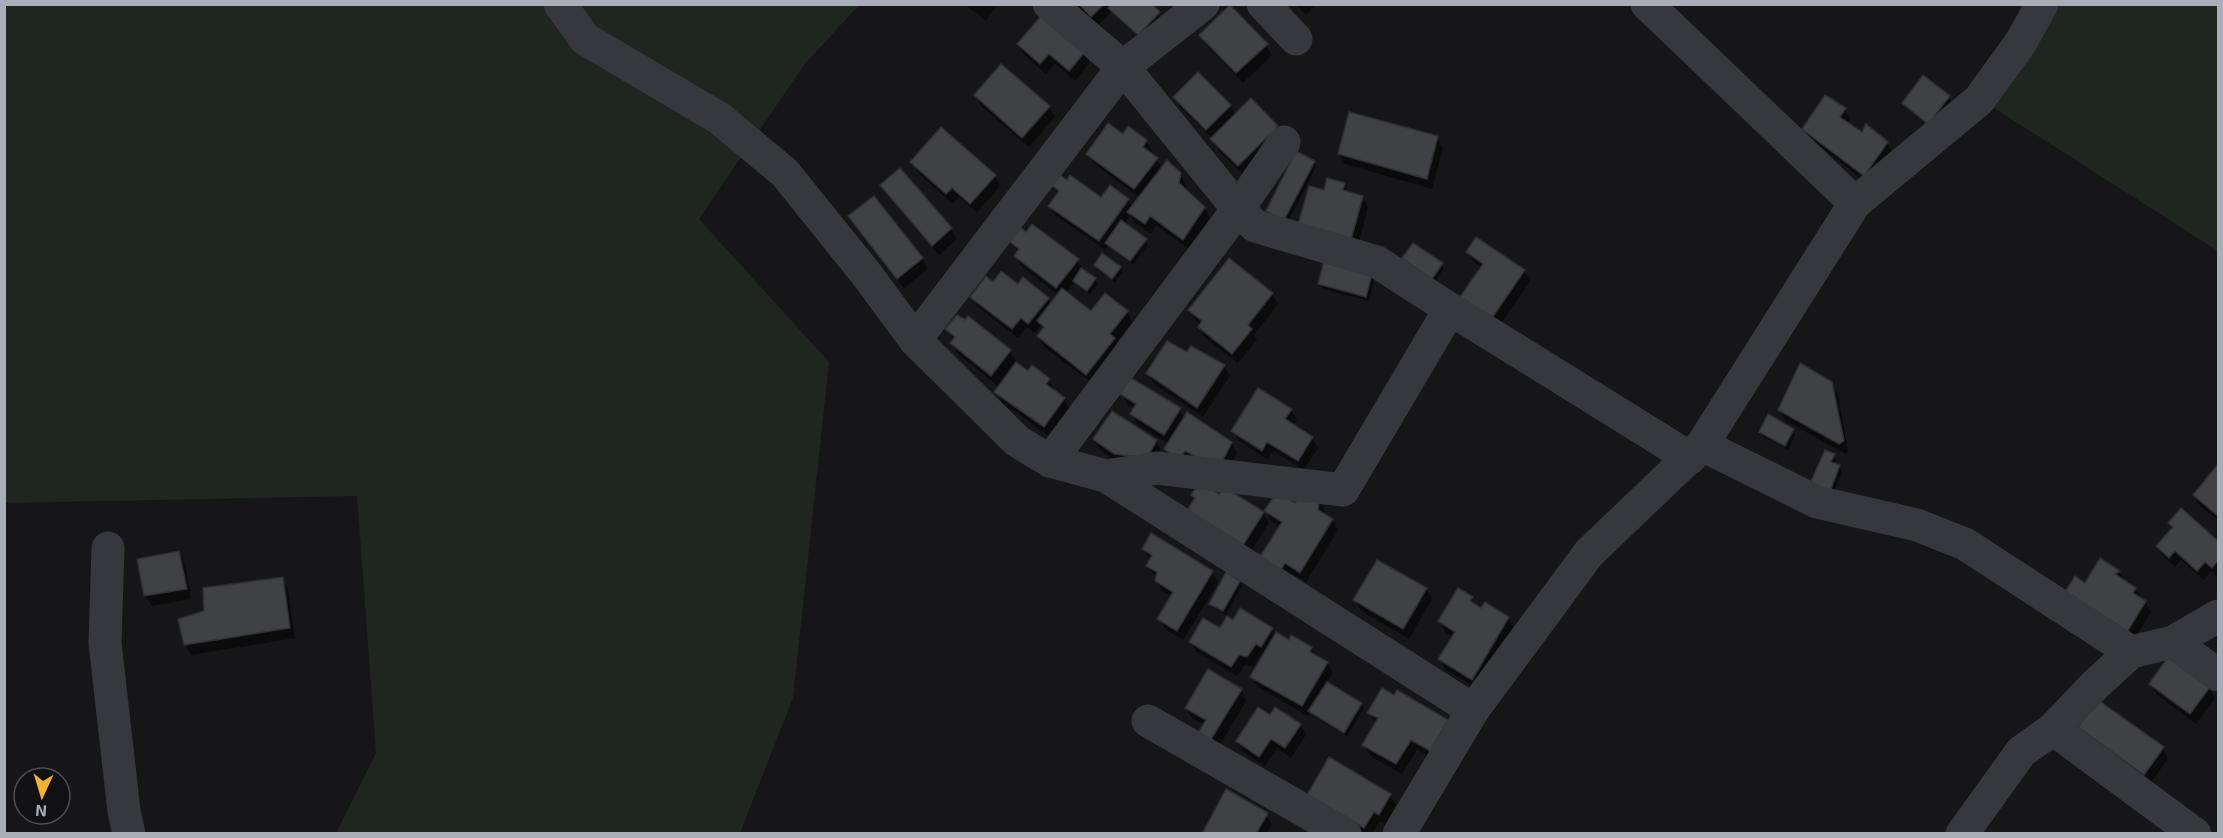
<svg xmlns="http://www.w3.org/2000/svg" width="2223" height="838" font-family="'Exo 2',sans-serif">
<rect width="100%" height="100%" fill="#161618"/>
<!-- green -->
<g fill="#1e261f">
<polygon points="4,5 859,5 804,65 699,219 829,362 793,698 740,833 336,833 376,753 357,496 5,503"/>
<polygon points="2059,5 2218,5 2218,251 1991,106"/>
</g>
<!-- shadow -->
<g fill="#0007">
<polygon points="964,4 998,4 986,21"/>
<polygon points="1076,4 1150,4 1161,18 1141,39 1112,12 1097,26"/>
<polygon points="1296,4 1316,4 1306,15"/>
<polygon points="1201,35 1266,45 1272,55 1243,83 1207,45"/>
<polygon points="1019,44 1084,53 1090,63 1075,81 1055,64 1046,74 1024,55"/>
<polygon points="1198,74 1230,106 1236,116 1277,126 1283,137 1244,175 1218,150 1213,139 1180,107 1175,97"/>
<polygon points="976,95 1049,107 1055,117 1029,147 981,106"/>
<polygon points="1949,97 1952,101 1931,127 1906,108 1903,103"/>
<polygon points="1845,109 1850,120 1847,124 1862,134 1887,143 1893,153 1870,185 1810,139 1804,129"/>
<polygon points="1123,136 1146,141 1152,152 1150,154 1156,159 1162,169 1180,174 1186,185 1185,191 1204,208 1210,218 1190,250 1156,225 1151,234 1135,223 1130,215 1124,224 1145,240 1148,245 1133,265 1108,246 1105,250 1056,216 1050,206 1059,194 1054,186 1067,182 1101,199 1128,200 1133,208 1140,198 1094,164 1088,154"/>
<polygon points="1437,137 1443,148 1432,189 1345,164 1339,154"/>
<polygon points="912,162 995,176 1000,186 977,213 959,197 953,204 918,173"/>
<polygon points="1314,162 1316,167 1287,224 1270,216 1267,211"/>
<polygon points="900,170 951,229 957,239 939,255 888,196 882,186"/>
<polygon points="1344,184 1349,193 1362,197 1368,207 1357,250 1326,192"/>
<polygon points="850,217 922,259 928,269 904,288"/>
<polygon points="1011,241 1077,260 1084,271 1095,279 1098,284 1090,295 1075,282 1066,293 1091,313 1127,312 1132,322 1116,343 1120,349 1093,384 1044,347 1038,336 1044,330 1041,325 1035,333 1027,327 1018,338 978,307 972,297 993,284 1018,286 1048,299 1051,304 1058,295 1021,266 1016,256 1018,252"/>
<polygon points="1468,252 1524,271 1530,281 1498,328 1468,307 1482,268 1474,263"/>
<polygon points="1404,258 1441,264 1444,268 1435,282 1407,263"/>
<polygon points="1096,265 1120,268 1123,272 1115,282 1098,270"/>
<polygon points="1371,275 1374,280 1369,301 1322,289 1319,284"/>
<polygon points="1272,294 1278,304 1254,335 1257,340 1238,363 1205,338 1199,327 1201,325 1196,321 1190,310"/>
<polygon points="947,329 1010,351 1016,361 1015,363 1028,373 1049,380 1055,390 1054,392 1064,399 1070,410 1050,437 1002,402 996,392 999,387 958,354 952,344 954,341"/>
<polygon points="1187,354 1224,366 1230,376 1203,417 1154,384 1148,373"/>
<polygon points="1831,383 1838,394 1848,452 1846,454 1786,421 1780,410"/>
<polygon points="1122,394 1179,409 1185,418 1231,443 1237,453 1228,470 1172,459 1166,449 1169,444 1138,425 1132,414 1135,409 1128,405"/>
<polygon points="1291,410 1297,420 1293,426 1312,438 1318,448 1304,470 1273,451 1268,460 1239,441 1233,431"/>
<polygon points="1793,430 1795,435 1788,450 1764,437 1761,432"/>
<polygon points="1094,439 1156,441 1161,451 1153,467 1121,464 1100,450"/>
<polygon points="1834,455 1836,460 1834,465 1839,466 1842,471 1832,498 1813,491"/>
<polygon points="2218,466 2218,520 2200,506 2194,495"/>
<polygon points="1224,489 1263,513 1269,523 1248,556 1193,495 1219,496"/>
<polygon points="1319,499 1325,510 1324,515 1332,520 1338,530 1306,582 1291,573 1287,579 1268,568 1281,527 1272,522 1266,511"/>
<polygon points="2181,510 2218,543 2218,577 2211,571 2204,580 2181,560 2175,567 2163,556 2157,546 2173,529 2169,523"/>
<polygon points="1152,536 1212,573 1218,583 1183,640 1165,629 1159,619 1172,597 1162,591 1156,580 1157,578 1148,566 1151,560 1143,549"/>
<polygon points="179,553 185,563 191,599 152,606 146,596 139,560"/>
<polygon points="2119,572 2125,583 2135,589 2151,612 2132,643 2085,585"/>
<polygon points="282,578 288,589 295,638 191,655 185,644 205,613"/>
<polygon points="1239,582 1242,586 1226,615 1214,608 1211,604"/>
<polygon points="1426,589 1432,599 1409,639 1361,611 1355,600"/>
<polygon points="1472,598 1477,608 1482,610 1485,605 1508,618 1514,629 1478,689 1446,670 1440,659 1454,637 1445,632 1439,621"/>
<polygon points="1233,622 1272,629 1276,635 1311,648 1316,657 1327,663 1333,673 1327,683 1361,704 1364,709 1347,736 1313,716 1310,712 1308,716 1258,687 1252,677 1265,655 1262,653 1253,667 1245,665 1237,676 1196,652 1191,642"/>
<polygon points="2151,684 2209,688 2215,698 2196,724 2157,695"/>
<polygon points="1241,690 1246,701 1217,750 1204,725 1192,718 1186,708"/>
<polygon points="1395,697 1436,761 1417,749 1402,774 1370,756 1364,745 1376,724 1369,713"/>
<polygon points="1271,717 1300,725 1306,735 1291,758 1277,748 1265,766 1243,752 1237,741"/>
<polygon points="2080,727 2163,748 2168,759 2150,784 2086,737"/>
<polygon points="1390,795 1396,805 1385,825 1380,821 1372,834 1364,834 1315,805"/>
<polygon points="1266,814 1272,824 1267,834 1203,834"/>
</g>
<!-- building -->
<g fill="#404145" stroke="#303034" stroke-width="1.5">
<polygon points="1079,4 1104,4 1091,17"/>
<polygon points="1112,4 1152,4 1160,12 1138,35 1108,8"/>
<polygon points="1230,5 1268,44 1236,73 1199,35"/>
<polygon points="1042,15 1085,52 1069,71 1049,54 1040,64 1017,44"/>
<polygon points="1001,64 1050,106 1022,138 974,95"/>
<polygon points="1198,72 1231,105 1206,130 1173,97"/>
<polygon points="1923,75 1950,96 1928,124 1902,103"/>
<polygon points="1825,95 1846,108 1840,117 1862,132 1866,124 1888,142 1864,176 1802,129"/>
<polygon points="1251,98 1278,126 1238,166 1210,139"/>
<polygon points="1349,112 1438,136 1427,179 1338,154"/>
<polygon points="1108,123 1123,134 1128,126 1147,140 1143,147 1158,158 1134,189 1086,154"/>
<polygon points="941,127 996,175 970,204 952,188 946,194 910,162"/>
<polygon points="1296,151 1315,161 1284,220 1266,211"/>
<polygon points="1167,160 1181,173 1179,183 1205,207 1183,240 1150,216 1145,224 1127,212"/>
<polygon points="900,168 952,228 932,246 880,185"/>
<polygon points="1060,175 1067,180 1070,175 1101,197 1110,185 1129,199 1099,241 1048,206 1059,191 1052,185"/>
<polygon points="1327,178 1345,183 1343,190 1363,196 1351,240 1298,225 1309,186 1324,190"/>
<polygon points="874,196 923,258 897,279 848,216"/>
<polygon points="1121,220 1147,239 1130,261 1105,243"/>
<polygon points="1032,224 1079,259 1056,288 1014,256 1019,249 1009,241 1020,227 1026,232"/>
<polygon points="1476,237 1525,270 1492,318 1460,297 1483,264 1466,252"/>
<polygon points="1413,243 1443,263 1432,279 1402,258"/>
<polygon points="1102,253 1121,267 1112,279 1094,265"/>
<polygon points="1229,258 1273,293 1248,325 1252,329 1232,354 1198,327 1202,321 1188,310"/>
<polygon points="1324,261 1372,274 1366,297 1318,284"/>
<polygon points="1081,268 1096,278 1087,291 1073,281"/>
<polygon points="1001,271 1018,284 1023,277 1049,298 1028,324 1021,318 1012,329 970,297 986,276 993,282"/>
<polygon points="1062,288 1091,311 1105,293 1128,311 1110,334 1115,338 1086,375 1037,336 1044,327 1037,321"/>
<polygon points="957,315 965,320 968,316 1011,350 991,376 950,343 955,337 945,329"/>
<polygon points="1167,341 1187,352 1191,346 1225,365 1197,408 1146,373"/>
<polygon points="1016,362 1028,371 1032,365 1050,379 1046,384 1065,398 1044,427 994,392"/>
<polygon points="1800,363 1832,382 1844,441 1839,444 1778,410"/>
<polygon points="1131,378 1181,408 1164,435 1130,414 1136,404 1120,394"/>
<polygon points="1258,388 1292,409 1285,419 1313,437 1298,461 1267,442 1262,451 1231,431"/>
<polygon points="1112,411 1157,440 1147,458 1114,454 1093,439"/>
<polygon points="1187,412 1232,442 1223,460 1205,461 1185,451 1179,459 1164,449"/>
<polygon points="1768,414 1794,429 1785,446 1759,432"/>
<polygon points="1825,450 1835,454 1831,462 1840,465 1829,494 1809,486"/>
<polygon points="2218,464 2218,516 2193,495"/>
<polygon points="1200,482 1219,494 1224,487 1264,512 1242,547 1186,512 1195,498 1191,495"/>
<polygon points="1277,492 1295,503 1300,495 1320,498 1318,510 1333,519 1300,573 1285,563 1281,570 1260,557 1282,522 1264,511"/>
<polygon points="2181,508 2218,541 2218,561 2212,568 2205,562 2197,571 2175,551 2169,558 2156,546 2173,527 2168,523"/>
<polygon points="1151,533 1213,571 1177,631 1157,619 1173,592 1155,581 1157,572 1146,566 1152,555 1142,549"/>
<polygon points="179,551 187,589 144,596 137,559"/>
<polygon points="2100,558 2120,571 2115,574 2136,588 2133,593 2146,601 2126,634 2063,595 2075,576 2085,583"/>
<polygon points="1377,560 1427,588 1403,629 1353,600"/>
<polygon points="1226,572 1240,581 1223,611 1209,604"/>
<polygon points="283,577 290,628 184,645 178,619 204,611 203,588"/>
<polygon points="1458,588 1473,597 1470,601 1481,608 1485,602 1509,617 1472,680 1438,659 1455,632 1438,621"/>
<polygon points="1240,608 1273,628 1261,647 1256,644 1247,657 1239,655 1231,667 1189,642 1203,618 1220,628 1227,616 1233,620"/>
<polygon points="1276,632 1289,640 1291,635 1312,647 1310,652 1328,662 1302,706 1250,677"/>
<polygon points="2168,657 2210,687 2190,714 2149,684"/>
<polygon points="1208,669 1242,689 1210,741 1198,733 1206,720 1185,708"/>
<polygon points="1327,682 1362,703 1344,733 1308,711"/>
<polygon points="1382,688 1394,695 1397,690 1448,720 1430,751 1411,740 1396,764 1362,745 1378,718 1367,713"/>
<polygon points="2098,700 2164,747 2144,775 2078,727"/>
<polygon points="1258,707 1270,715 1275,707 1301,724 1285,748 1271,739 1259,757 1236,741"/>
<polygon points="1329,757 1391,794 1379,815 1374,812 1364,828 1307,795"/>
<polygon points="1226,789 1268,813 1256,834 1202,834"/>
</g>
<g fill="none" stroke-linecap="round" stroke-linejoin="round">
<!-- minor -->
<g stroke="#37383d" stroke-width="33">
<polyline points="560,4 585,39 719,118 785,173 867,275 915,340 1017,441 1050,461 1106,476 1157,468 1343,490 1450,309 1690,458"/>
<polyline points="1049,4 1123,67 1238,209 1255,226 1377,262 1450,309"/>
<polyline points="1263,4 1296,39"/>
<polyline points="1647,4 1855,203"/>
<polyline points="915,340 1123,67 1203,4"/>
<polyline points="1702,445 1817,502 1917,525 1965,544 2131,652"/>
<polyline points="1050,461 1238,209 1284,142"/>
<polyline points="1106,476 1473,710"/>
<polyline points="108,548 105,643 124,811 129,834"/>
<polyline points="2173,642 2218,675"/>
<polyline points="1148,721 1345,834"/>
<polyline points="2053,729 2195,834"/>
<polyline points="1399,834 1473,710 1589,553 1702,445 1855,203 1979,100 2021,42 2042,4"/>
<polyline points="1962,834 2021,752 2053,729 2095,685 2131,652 2173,642 2218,616"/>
</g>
</g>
<!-- border -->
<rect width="2223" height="838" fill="none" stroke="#a8adb8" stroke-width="12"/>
<!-- north arrow -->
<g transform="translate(42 796) rotate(184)"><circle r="28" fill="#111113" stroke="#4d4f55" stroke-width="1.5"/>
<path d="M0-4.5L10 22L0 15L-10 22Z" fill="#f2b134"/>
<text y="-9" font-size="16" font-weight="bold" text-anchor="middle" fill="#a8adb8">N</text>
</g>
</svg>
